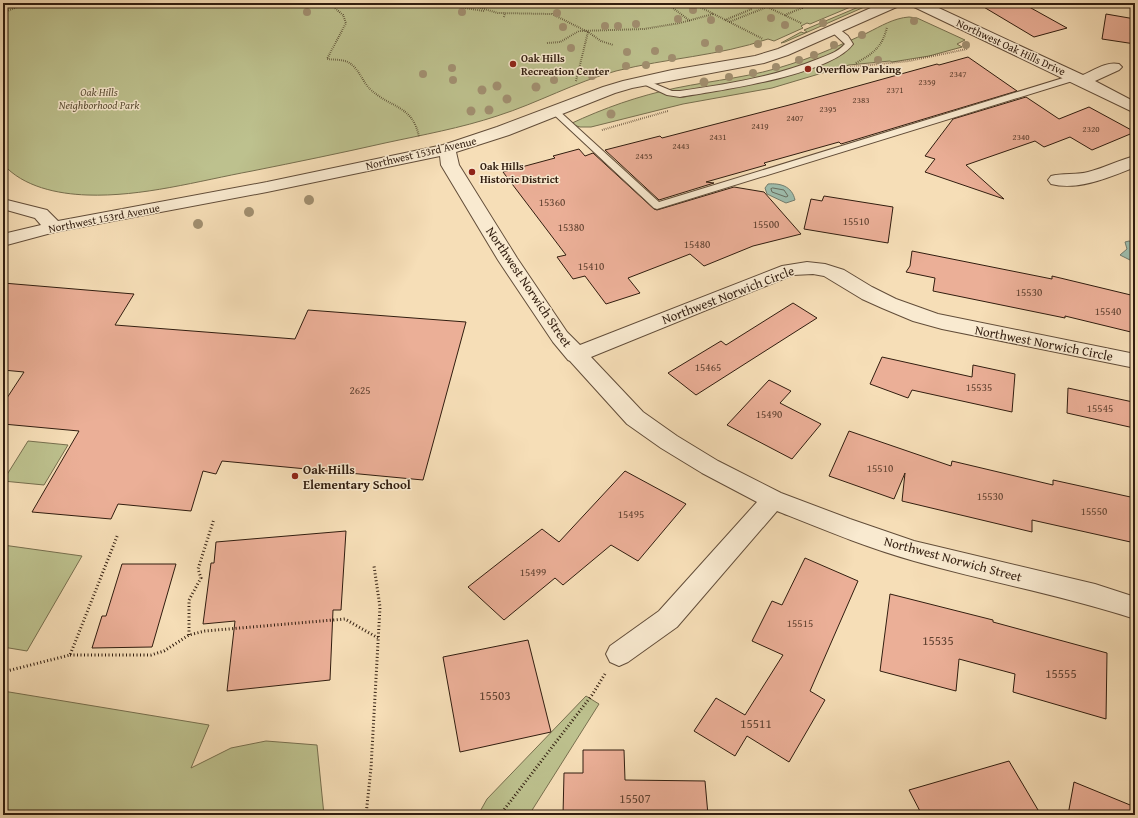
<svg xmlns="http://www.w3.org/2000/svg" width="1138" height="818" font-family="'Gentium Book Plus',serif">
<rect width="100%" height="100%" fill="#f6deb7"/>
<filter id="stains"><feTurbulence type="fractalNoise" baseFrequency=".005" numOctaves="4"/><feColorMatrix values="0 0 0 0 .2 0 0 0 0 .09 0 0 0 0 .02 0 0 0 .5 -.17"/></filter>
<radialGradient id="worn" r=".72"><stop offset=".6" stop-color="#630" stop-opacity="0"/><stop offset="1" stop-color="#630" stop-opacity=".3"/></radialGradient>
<!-- green -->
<g fill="#bdc18e" stroke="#776f4e">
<path d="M3 3H860L810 24 807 23 801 26 803 28 774 41 768 39C719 56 667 58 616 71 575 82 538 103 497 116 461 128 422 135 385 143 341 153 297 162 252 171 198 181 142 197 87 195 58 194 23 187 3 164Z"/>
<polygon points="868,3 871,4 785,42 781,43 801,32 804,33 807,32 804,30"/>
<path d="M909 17 917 18 965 40 957 44 962 47 929 56 892 62 890 61 849 65 772 88 683 104 591 127H580L570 124C604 108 638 96 676 88 715 80 753 77 791 64 817 56 842 44 867 33 881 26 894 18 909 17Z"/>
<polygon points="28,441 68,445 44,485 3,481"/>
<polygon points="3,545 82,556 27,651 3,647"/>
<polygon points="3,691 209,725 191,768 231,748 266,741 317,745 324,815 3,815"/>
<polygon points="586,696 599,704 529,815 478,815 487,799"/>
</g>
<!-- water -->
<g fill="#9dbcac" stroke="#727c6d">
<path d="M768 184C780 183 792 186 795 200L786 203 767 194 765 188Z"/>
<polygon points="1129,241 1135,243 1135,259 1130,260 1120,255 1127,249 1125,242"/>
</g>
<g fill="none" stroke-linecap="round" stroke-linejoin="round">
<!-- shore -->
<polygon stroke="#676c5e" stroke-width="1" points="773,188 784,190 788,196 786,197 772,192 771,189"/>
</g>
<!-- building -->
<g fill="#ebaf97" stroke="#311d0f">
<polygon points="977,3 1022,3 1067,28 1034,37"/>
<polygon points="1106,14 1135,19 1135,44 1102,39"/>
<polygon points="968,57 1017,91 841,144 839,142 764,163 766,165 706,182 714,183 659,200 605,150 660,136 662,138 793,104 937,64 939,65"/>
<polygon points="1026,97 1059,119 1089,107 1135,132 1092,150 1070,137 1044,147 1035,141 966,165 1004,199 925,172 935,159 925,156 953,119"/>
<polygon points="579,149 585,156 593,153 654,209 657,210 734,187 764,192 801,234 753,246 704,266 690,254 628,278 640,293 606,304 585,276 573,279 557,257 566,255 503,172 555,158 553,156"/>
<polygon points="824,196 893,207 888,243 804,229 811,199 822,201"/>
<polygon points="912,251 1052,279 1052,276 1135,296 1135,333 1065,316 1065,318 933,291 935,278 906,272 910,266"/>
<polygon points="3,283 134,294 115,325 295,339 308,310 466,322 423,480 222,461 216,474 203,471 191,511 118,504 111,519 32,512 79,431 3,424 3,404 24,372 3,370"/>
<polygon points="793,303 817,318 696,395 668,373 721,341 726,345"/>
<polygon points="882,357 972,377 973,365 1015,374 1012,412 912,390 908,398 870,384"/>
<polygon points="769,380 791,391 780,403 821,424 792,459 727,425"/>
<polygon points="1068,388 1133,402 1134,428 1067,413"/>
<polygon points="849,431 951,466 952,461 1053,485 1053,480 1135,498 1135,543 1032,520 1032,532 902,501 905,473 894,499 829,476"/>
<polygon points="625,471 686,504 638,561 611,545 563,585 555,578 504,620 468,587 542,529 559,542"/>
<polygon points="346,531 341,610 333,610 330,680 227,691 235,621 203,624 211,563 214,563 216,542"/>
<polygon points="805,558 858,581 810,691 825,700 789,762 747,736 735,756 694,731 716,698 745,715 783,655 752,641 772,601 782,605"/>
<polygon points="122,564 176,564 152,647 92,648 102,616 106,616"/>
<polygon points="890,594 993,620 993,622 1107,653 1106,719 1013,692 1015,674 959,659 956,691 880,671"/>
<polygon points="528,640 551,732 460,752 443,657"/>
<polygon points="583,750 624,750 625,780 705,781 708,815 563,815 564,773 583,773"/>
<polygon points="1009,761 1041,815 922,815 909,790"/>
<polygon points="1074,782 1135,807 1135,815 1068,815"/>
</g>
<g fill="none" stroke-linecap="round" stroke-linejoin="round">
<!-- lane casing -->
<g stroke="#624d39" stroke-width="2">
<g id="lane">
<path d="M832 28H838L848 36 853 44C831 75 718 91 680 97L667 95 637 81 641 78 672 91H680C727 84 774 77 818 59 828 55 838 52 845 44L832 32Z"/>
<polygon points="1076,74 1079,75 1080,77 1079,79 657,209 654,208 550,111 554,108 557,109 659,202"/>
</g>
</g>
<!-- street casing -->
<g stroke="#624d39" stroke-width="2">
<g id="street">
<path d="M882 3H901L899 6 788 55 764 63 632 88 615 93 509 135 456 152 459 165 517 258 567 332 580 345 782 266 807 262 825 264 844 270 872 287 896 299 938 314 1135 354V368L942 329 913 321 882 308 862 299 824 276 813 274 793 275 591 357 643 412 677 436 718 461 781 493 850 519 914 541 1095 584 1135 597V619C1063 595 988 582 914 561 868 548 822 529 777 511L677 627 628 662 619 666 610 662 606 654 610 646 659 611 757 502 702 473 661 448 627 424 570 361 568 360 553 342 498 260 441 165 440 156 267 192 55 232 3 246V234L41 225 35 218 3 209V199L47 210 58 221 267 182 443 145 497 127 603 87 623 81 672 70 755 56 778 49Z"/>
<path d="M910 3H928L1083 75C1094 70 1107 61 1119 64L1122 67 1119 70 1095 81 1135 102V113L912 6Z"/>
<path d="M1135 156V167C1110 177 1079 191 1051 184L1048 180 1051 176C1063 173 1076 175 1088 172 1104 168 1119 160 1135 156Z"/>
</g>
</g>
<!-- path-far1 -->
<g stroke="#311d0f" stroke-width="2" stroke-dasharray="0.5 1.5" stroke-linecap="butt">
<path d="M329 3 343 15 346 23 327 59C335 60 345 59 351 64 359 70 363 82 370 89 390 108 413 105 419 137"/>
<polyline points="434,3 484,11"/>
<polyline points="463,3 498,13 552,14 588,32 601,41 613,45"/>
<polyline points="673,3 669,5 690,21"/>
<polyline points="692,3 763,39"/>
<polyline points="759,3 801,23"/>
<polyline points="661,5 669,5"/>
<polyline points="3,13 26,3"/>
<polyline points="785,15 802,8 797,5"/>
<polyline points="504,17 505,13"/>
<polyline points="725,20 752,9 741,3"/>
<polyline points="729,22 767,7"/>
<polyline points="547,43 560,42 579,31 644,29 680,23 713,14"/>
<path d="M856 63C873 54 883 46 887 27"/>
<polyline points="850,67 909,61 967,49"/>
<polyline points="576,81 588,32"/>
<polyline points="602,130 668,111"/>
</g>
<!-- path -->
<g stroke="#311d0f" stroke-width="3" stroke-dasharray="1 2.5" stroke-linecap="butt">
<polyline points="189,635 189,600 201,578 198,569 214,519"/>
<polyline points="70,655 151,655 164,651 189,635 205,631 345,619 378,638"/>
<polyline points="3,672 70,655 118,534"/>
<polyline points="366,815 371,768 380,607 374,566"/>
<polyline points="500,815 592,695 605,674"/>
</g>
<!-- lane -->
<use href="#lane" fill="#f9ead0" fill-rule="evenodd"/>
<!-- street -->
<use href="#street" fill="#f9ead0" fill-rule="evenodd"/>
</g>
<!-- trees -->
<g fill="#a18f70">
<circle cx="693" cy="10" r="4"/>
<circle cx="307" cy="12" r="4"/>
<circle cx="462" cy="12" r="4"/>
<circle cx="557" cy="13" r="4"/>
<circle cx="771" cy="18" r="4"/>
<circle cx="678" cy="19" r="4"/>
<circle cx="711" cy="20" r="4"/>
<circle cx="914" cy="21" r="4"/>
<circle cx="823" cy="23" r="4"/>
<circle cx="636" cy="24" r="4"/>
<circle cx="785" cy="25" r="4"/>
<circle cx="605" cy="26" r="4"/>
<circle cx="618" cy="26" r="4"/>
<circle cx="563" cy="27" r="4"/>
<circle cx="862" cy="35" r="4"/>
<circle cx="705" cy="43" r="4"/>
<circle cx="758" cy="44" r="4"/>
<circle cx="834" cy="45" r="4"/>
<circle cx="966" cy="45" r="4"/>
<circle cx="571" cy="48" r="4"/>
<circle cx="719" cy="49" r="4"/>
<circle cx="655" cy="51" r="4"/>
<circle cx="627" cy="52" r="4"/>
<circle cx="814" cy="55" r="4"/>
<circle cx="672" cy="58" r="4"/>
<circle cx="799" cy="60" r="4"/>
<circle cx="878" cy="60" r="4"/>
<circle cx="646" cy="65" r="4"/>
<circle cx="626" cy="66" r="4"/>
<circle cx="776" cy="67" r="4"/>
<circle cx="452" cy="68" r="4"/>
<circle cx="527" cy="73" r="4"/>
<circle cx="753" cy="73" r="4"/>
<circle cx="423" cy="74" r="4"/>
<circle cx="592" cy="76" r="4"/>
<circle cx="729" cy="77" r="4"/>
<circle cx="453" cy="80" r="4"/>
<circle cx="554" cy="80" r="4"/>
<circle cx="704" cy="82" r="4.5"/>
<circle cx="497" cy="86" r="4.5"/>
<circle cx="536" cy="87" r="4.5"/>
<circle cx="482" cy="90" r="4.5"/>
<circle cx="507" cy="99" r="4.5"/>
<circle cx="489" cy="110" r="4.5"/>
<circle cx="471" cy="111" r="4.5"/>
<circle cx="611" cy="114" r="4.5"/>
<circle cx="309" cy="200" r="5"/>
<circle cx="249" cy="212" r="5"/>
<circle cx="198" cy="224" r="5"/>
</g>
<!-- markers -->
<g fill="#8f2418" stroke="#f9ead0" stroke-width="1.5">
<circle cx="513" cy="64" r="4"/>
<circle cx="808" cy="69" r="4"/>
<circle cx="472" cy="172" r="4"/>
<circle cx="295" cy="476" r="4"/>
</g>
<g text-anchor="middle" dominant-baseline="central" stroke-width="3" stroke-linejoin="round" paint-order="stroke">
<!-- far-number labels -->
<g font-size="9" fill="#604231">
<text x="958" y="73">2347</text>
<text x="927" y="81">2359</text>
<text x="895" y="89">2371</text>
<text x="861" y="99">2383</text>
<text x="828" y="108">2395</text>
<text x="795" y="117">2407</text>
<text x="760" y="125">2419</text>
<text x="1091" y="128">2320</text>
<text x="718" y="136">2431</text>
<text x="1021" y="136">2340</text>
<text x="681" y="145">2443</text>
<text x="644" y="155">2455</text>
</g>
<!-- far-street labels -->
<g font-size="11" fill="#311d0f" stroke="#f9ead0">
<text transform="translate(1011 47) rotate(25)">Northwest Oak Hills Drive</text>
<text transform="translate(421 153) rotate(-13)">Northwest 153rd Avenue</text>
<text transform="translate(104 218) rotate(-11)">Northwest 153rd Avenue</text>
</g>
<!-- far-poi labels -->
<g font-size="11" font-weight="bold" fill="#311d0f" stroke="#f9ead0" text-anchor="start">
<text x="521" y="58">Oak Hills<tspan x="521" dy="13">Recreation Center</tspan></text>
<text x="816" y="69">Overflow Parking</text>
<text x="480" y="166">Oak Hills<tspan x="480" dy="13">Historic District</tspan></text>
</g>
<!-- far-park labels -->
<g font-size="11" font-style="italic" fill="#5b4e35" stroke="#f9ead0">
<text x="99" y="92">Oak Hills<tspan x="99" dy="13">Neighborhood Park</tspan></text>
</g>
<!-- number labels -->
<g font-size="11" fill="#604231">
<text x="552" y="202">15360</text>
<text x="856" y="221">15510</text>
<text x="766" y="224">15500</text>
<text x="571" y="227">15380</text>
<text x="697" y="244">15480</text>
<text x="591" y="266">15410</text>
<text x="1029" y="292">15530</text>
<text x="1108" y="311">15540</text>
<text x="708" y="367">15465</text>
<text x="979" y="387">15535</text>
<text x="360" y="390">2625</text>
<text x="1100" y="408">15545</text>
<text x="769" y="414">15490</text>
<text x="880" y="468">15510</text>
<text x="990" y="496">15530</text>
<text x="1094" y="511">15550</text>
<text x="631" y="514">15495</text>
<text x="533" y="572">15499</text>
<text x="800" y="623">15515</text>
</g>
<!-- street labels -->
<g font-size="13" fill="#311d0f" stroke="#f9ead0">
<text transform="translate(529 287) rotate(56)">Northwest Norwich Street</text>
<text transform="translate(728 295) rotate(-21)">Northwest Norwich Circle</text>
<text transform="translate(1044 343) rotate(11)">Northwest Norwich Circle</text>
<text transform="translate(953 559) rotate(15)">Northwest Norwich Street</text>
</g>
<!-- poi labels -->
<g font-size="13" font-weight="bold" fill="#311d0f" stroke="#f9ead0" text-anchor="start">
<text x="303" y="469">Oak Hills<tspan x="303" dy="15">Elementary School</tspan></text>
</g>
<!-- near-number labels -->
<g font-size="13" fill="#604231">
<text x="938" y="640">15535</text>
<text x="1061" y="673">15555</text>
<text x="495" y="695">15503</text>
<text x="756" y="723">15511</text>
<text x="635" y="798">15507</text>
</g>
</g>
<!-- margin -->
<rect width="1138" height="818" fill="none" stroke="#f6deb7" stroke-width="16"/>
<rect x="4" y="4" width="1130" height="810" fill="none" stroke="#311d0f" stroke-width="2"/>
<rect x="8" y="8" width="1122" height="802" fill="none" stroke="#311d0f"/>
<rect width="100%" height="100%" filter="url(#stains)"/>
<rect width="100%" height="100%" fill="url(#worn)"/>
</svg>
